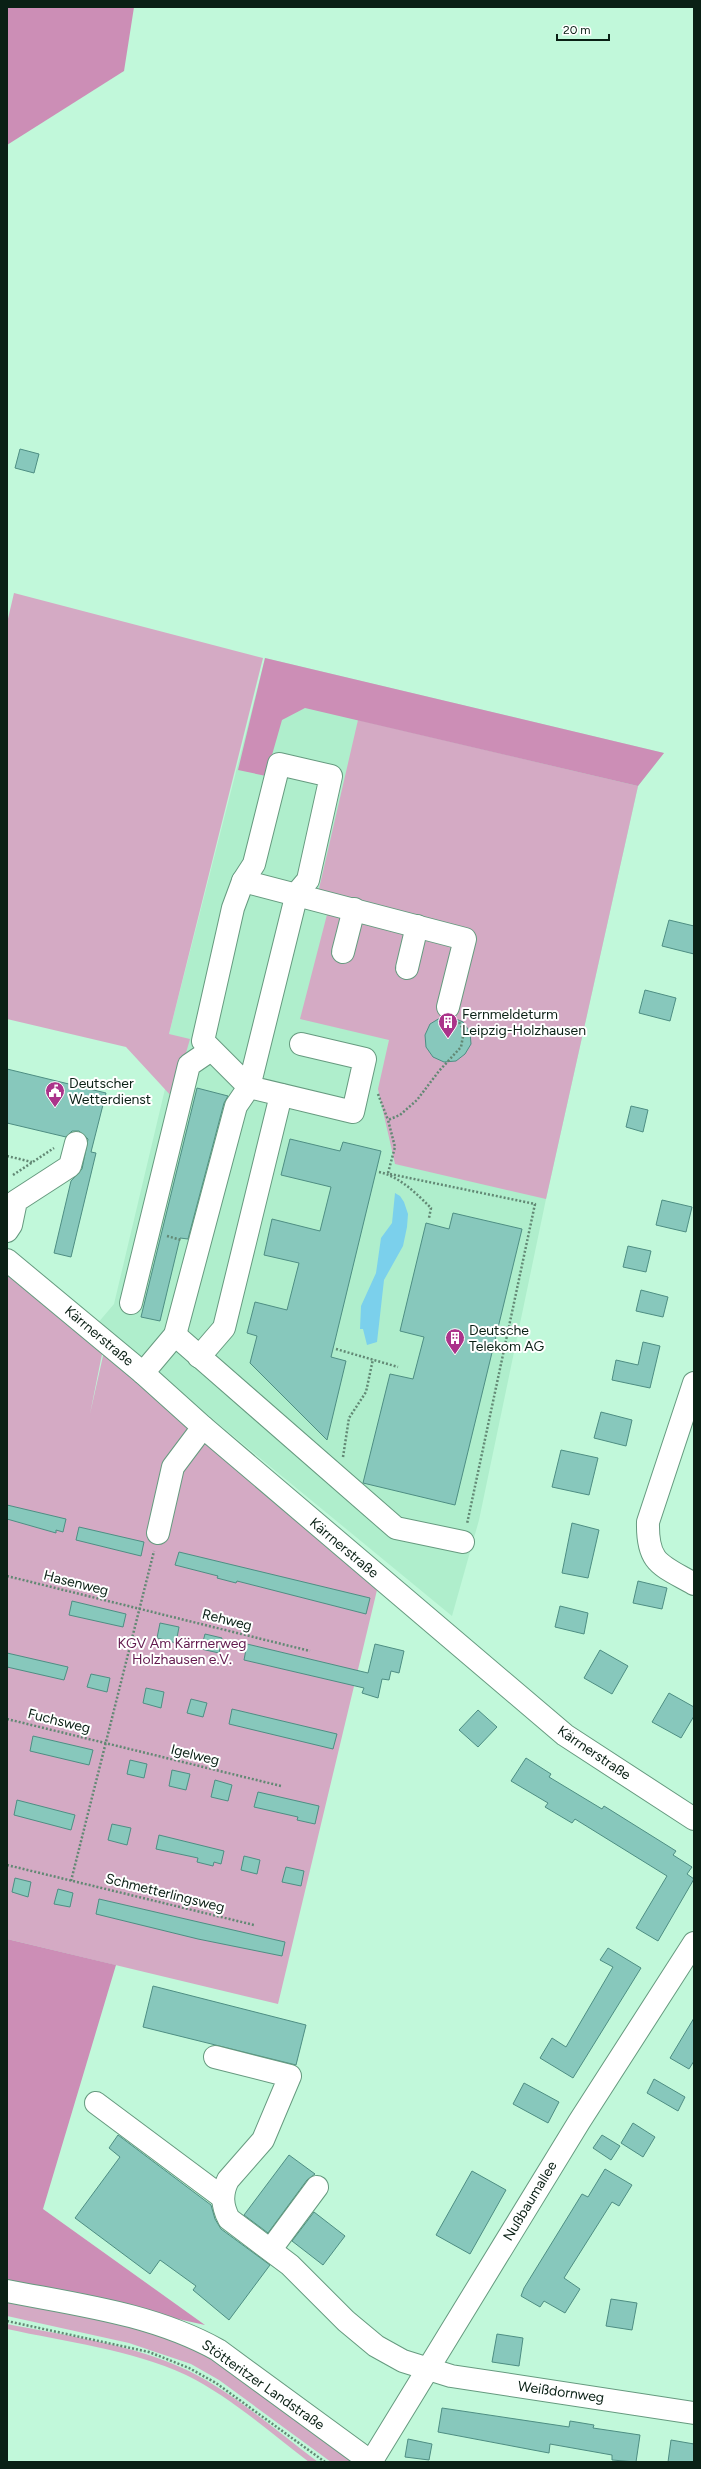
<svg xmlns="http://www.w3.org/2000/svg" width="701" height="2469" font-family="Figtree,sans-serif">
<rect width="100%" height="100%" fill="#c1f8da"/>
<!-- built -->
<polygon fill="#afeecc" points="265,658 664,753 638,786 546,1199 479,1520 452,1616 97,1324 114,1304 165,1089 169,1034"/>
<!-- green -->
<g fill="#d4aac4">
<polygon points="14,593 263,658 169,1034 190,1039 173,1098 126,1047 7,1019 7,623"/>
<polygon points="358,720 638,786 546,1199 395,1164 378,1089 389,1040 300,1019 330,903 318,893"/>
<polygon points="7,1272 103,1349 90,1414 105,1347 377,1590 278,2004 7,1939"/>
<polygon points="7,2299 126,2322 195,2345 357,2462 331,2462 219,2380 191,2364 129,2343 7,2316"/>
<path d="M7 2324C67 2336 134 2344 189 2371 235 2394 277 2431 318 2462H309C271 2433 229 2396 186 2375 130 2349 66 2342 7 2329Z"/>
</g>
<!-- forest -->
<g fill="#cc8eb6">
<polygon points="7,7 134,7 124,71 7,145"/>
<polygon points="265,658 664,753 638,786 305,708 282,720 266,776 238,770"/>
<polygon points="7,1939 116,1965 43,2209 205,2325 7,2281"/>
</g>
<!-- water -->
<polygon fill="#7bd0ec" points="395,1193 400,1196 404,1202 408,1214 407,1227 403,1246 384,1280 377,1342 367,1345 363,1329 360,1329 361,1306 376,1273 381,1238 392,1223"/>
<!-- building -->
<g fill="#87c8bc" stroke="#4e8e83">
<polygon points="20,449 39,454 34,473 15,468"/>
<polygon points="669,920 694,926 694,954 662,946"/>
<polygon points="645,990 676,998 670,1021 639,1013"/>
<polygon points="440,1018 454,1018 463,1022 470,1032 471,1044 465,1054 456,1061 444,1062 433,1057 426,1047 425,1035 430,1024"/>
<polygon points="7,1069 106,1093 91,1152 96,1153 71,1257 54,1253 71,1181 82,1169 88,1139 79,1131 72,1131 66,1137 7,1123"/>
<polygon points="197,1088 228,1096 224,1103 188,1239 180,1238 160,1321 141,1317"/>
<polygon points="631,1106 648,1110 643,1132 626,1127"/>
<polygon points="290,1139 340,1151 343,1142 381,1151 331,1357 346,1361 327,1440 250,1363 257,1336 247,1333 255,1302 287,1310 299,1263 264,1255 272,1219 320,1231 331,1187 281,1175"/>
<polygon points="662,1200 692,1207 686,1232 656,1225"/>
<polygon points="453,1213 522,1229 455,1505 363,1483 390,1374 413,1379 424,1337 400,1331 426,1223 449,1229"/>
<polygon points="628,1246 651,1251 646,1272 623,1267"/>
<polygon points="641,1290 668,1297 663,1317 636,1311"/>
<polygon points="643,1342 660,1346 650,1388 612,1380 616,1360 638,1365"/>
<polygon points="601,1412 632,1420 626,1446 594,1438"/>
<polygon points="561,1450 598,1458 589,1495 552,1487"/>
<polygon points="7,1505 66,1519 63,1532 56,1530 56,1533 7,1519"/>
<polygon points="572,1523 599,1530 588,1578 562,1573"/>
<polygon points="79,1527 144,1542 141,1556 76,1540"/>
<polygon points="179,1552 370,1598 366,1614 237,1581 236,1583 217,1578 218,1576 175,1565"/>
<polygon points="638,1581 667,1588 662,1609 633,1603"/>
<polygon points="72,1601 126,1614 123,1627 69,1615"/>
<polygon points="560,1606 588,1613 584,1634 555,1627"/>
<polygon points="160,1623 179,1627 176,1643 157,1638"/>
<polygon points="205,1634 222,1638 219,1653 201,1649"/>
<polygon points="247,1644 368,1673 375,1644 404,1651 399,1673 391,1671 389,1680 382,1679 378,1698 362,1693 364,1688 244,1660"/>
<polygon points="600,1650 628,1666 612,1694 584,1678"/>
<polygon points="7,1653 68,1667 64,1680 7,1667"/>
<polygon points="91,1674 110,1678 107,1692 87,1687"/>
<polygon points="146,1688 164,1692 161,1708 143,1703"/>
<polygon points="669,1693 694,1707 694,1716 681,1738 652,1722"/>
<polygon points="191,1699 207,1703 203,1717 187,1713"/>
<polygon points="232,1709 337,1734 333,1749 229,1724"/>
<polygon points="478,1710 497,1727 478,1747 459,1730"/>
<polygon points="33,1736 93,1750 89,1765 30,1751"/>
<polygon points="526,1758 551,1774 549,1777 602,1809 604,1806 676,1851 673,1855 692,1867 687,1874 694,1879 658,1941 636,1928 667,1876 575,1819 572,1823 545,1807 548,1803 511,1781"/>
<polygon points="130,1760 147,1764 144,1778 127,1774"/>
<polygon points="172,1770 190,1774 186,1790 169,1786"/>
<polygon points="215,1780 232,1785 228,1801 211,1797"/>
<polygon points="258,1792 319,1806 315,1824 297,1820 298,1817 254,1807"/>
<polygon points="17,1800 75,1815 71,1830 14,1815"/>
<polygon points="112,1824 131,1828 127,1845 108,1840"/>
<polygon points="159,1835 224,1851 221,1864 214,1862 213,1866 197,1862 198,1858 156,1849"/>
<polygon points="244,1856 260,1860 257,1874 241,1870"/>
<polygon points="286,1867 304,1871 301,1886 282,1882"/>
<polygon points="15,1878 31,1882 28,1897 12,1892"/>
<polygon points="58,1889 73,1893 70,1907 54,1904"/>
<polygon points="99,1899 285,1942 282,1956 198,1939 96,1914"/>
<polygon points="608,1948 641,1968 573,2078 540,2058 552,2038 566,2047 613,1967 600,1960"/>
<polygon points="153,1986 306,2025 296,2065 143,2027"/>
<polygon points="694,2018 694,2061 689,2069 670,2058"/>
<polygon points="654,2079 685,2097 678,2111 647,2093"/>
<polygon points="524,2083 559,2102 548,2123 513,2104"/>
<polygon points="633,2123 655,2137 643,2157 621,2143"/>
<polygon points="118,2135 211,2205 215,2219 221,2229 270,2265 229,2320 193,2290 196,2286 160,2260 150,2274 75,2218 120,2157 109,2148"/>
<polygon points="602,2135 620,2146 611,2160 593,2148"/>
<polygon points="289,2155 315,2174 307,2180 268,2233 244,2215"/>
<polygon points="605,2169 632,2185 619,2206 612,2202 564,2278 580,2289 565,2313 544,2301 540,2307 521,2296 524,2288 582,2194 588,2197"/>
<polygon points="472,2171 506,2190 470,2254 436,2235"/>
<polygon points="314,2212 345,2236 323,2265 292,2241"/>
<polygon points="611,2299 637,2303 632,2330 606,2326"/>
<polygon points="497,2334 523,2338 519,2366 492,2362"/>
<polygon points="442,2408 569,2427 570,2421 594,2425 593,2428 640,2435 636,2462 612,2460 612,2455 550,2444 549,2453 438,2432"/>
<polygon points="408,2439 432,2444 429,2460 405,2457"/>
<polygon points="671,2440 694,2444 694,2462 668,2462"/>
</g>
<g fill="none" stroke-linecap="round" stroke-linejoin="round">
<!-- minor casing -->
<g stroke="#669a7f" stroke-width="24">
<g id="minor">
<polyline points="243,881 465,939 448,1007"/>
<polyline points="343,952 354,909"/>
<polyline points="407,968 417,926"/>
<polyline points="7,1231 11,1225 16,1201 70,1166 76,1143"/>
<polyline points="7,1260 143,1373 203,1427 565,1735 694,1819"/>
<polyline points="131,1303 189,1065 211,1050"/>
<polyline points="175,1335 396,1528 463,1542"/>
<polyline points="199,1357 224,1328 281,1095"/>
<polyline points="143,1373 175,1335 236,1106 249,1087 297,893 308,880 331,776 279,764 254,864 243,881 233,908 203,1041 249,1087 353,1112 365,1059 301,1044"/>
<path d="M694 1383 648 1522C647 1564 661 1565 694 1584"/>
<polyline points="158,1533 173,1467 203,1427"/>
<path d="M215 2057 290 2076 263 2140 228 2180C221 2194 222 2206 229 2219L290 2265 346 2321 376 2346 403 2361 451 2376 694 2413"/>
<polyline points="96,2103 222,2197"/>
<polyline points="271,2249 317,2187"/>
<polyline points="371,2462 579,2122 694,1943"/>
</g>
</g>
<!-- major casing -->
<g stroke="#669a7f" stroke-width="24">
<path id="major" d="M7 2291C79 2305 153 2314 218 2350L371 2462"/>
</g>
<!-- path -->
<g stroke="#628874" stroke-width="2.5" stroke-dasharray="2 2" stroke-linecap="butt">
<polyline points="378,1094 388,1120"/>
<polyline points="7,1156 32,1162"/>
<path d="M379 1172C399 1176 417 1194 431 1208L429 1218"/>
<polyline points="388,1173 395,1147 388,1120 400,1115 417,1100 439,1071 461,1047 464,1031 459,1022"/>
<polyline points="390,1174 535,1204 467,1524"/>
<polyline points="13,1175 54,1148"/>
<polyline points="167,1236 181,1240"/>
<polyline points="336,1349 398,1367"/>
<polyline points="343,1457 349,1418 366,1392 373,1359"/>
<polyline points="7,1576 310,1651"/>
<polyline points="7,1719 281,1786"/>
<polyline points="7,1865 254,1925"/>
<polyline points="71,1881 154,1551"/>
<polyline points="7,2321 149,2352 189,2368 216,2383 325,2462"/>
</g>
<!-- minor -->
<use href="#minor" stroke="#fff" stroke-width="22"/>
<!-- major -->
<use href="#major" stroke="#fff" stroke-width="22"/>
</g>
<!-- icons -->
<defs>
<g id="building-pin" transform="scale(1)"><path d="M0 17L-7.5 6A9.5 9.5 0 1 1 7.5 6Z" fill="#ab338a" stroke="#fff"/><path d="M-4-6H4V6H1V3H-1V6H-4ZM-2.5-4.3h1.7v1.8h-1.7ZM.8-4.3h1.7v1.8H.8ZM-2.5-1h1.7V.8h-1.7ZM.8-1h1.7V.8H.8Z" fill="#fff"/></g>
<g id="civic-pin" transform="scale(1)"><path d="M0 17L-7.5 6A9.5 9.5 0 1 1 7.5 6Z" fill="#ab338a" stroke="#fff"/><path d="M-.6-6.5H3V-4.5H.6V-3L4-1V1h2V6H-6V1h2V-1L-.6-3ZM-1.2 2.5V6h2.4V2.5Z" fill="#fff"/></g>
</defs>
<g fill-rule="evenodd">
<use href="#building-pin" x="448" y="1022"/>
<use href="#civic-pin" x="55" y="1091"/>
<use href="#building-pin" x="455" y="1338"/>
</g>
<g text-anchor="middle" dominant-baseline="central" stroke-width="4" stroke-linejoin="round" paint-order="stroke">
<!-- poi labels -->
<g font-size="14" fill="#0a2015" stroke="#fff" text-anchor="start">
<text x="462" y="1014">Fernmeldeturm<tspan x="462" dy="16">Leipzig-Holzhausen</tspan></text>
<text x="69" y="1083">Deutscher<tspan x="69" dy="16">Wetterdienst</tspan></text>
<text x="469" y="1330">Deutsche<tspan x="469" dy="16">Telekom AG</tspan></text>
</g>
<!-- street labels -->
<g font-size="14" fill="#0a2015" stroke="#fff">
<text transform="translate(99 1336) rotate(40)">Kärrnerstraße</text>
<text transform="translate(344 1548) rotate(40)">Kärrnerstraße</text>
<text transform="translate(76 1583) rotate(14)">Hasenweg</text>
<text transform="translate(227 1620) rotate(14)">Rehweg</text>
<text transform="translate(59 1721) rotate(14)">Fuchsweg</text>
<text transform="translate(594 1753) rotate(34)">Kärrnerstraße</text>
<text transform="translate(195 1755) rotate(14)">Igelweg</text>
<text transform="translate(165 1893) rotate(14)">Schmetterlingsweg</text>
<text transform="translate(530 2201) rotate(-59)">Nußbaumallee</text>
<text transform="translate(263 2385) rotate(35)">Stötteritzer Landstraße</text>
<text transform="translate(561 2392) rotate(8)">Weißdornweg</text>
</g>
<!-- park labels -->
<g font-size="14" fill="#62194e" stroke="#fff">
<text x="182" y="1643">KGV Am Kärrnerweg<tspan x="182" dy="16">Holzhausen e.V.</tspan></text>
</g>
</g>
<!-- border -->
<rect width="701" height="2469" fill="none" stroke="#0a2015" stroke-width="16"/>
<!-- scale -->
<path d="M557 34v6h52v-6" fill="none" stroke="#0a2015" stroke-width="2"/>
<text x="563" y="34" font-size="12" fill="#0a2015" stroke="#ffffff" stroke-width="3" paint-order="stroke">20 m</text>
</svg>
